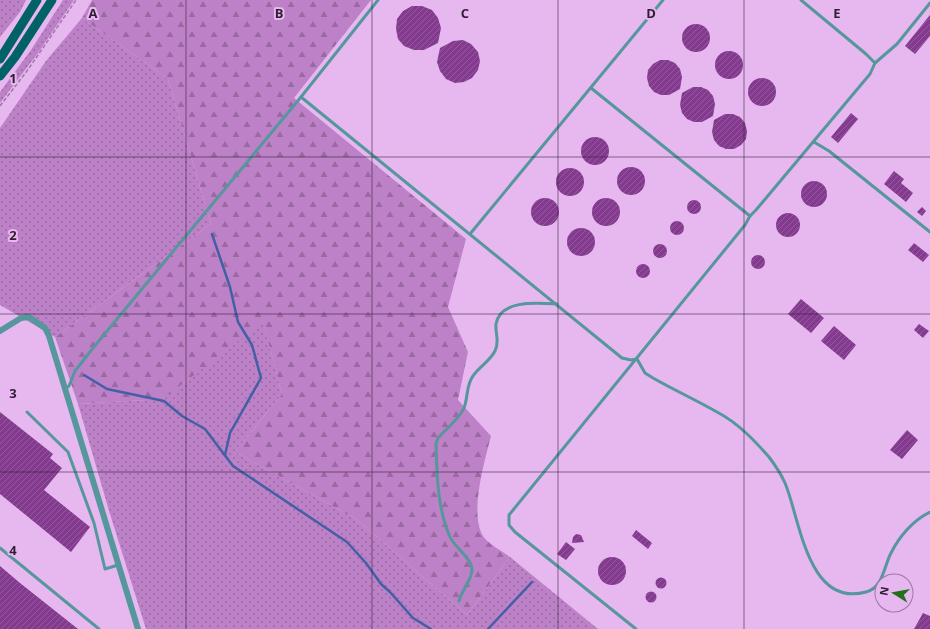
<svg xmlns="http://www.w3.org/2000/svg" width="930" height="629" font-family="'Open Sans',sans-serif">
<defs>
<pattern id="grass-dots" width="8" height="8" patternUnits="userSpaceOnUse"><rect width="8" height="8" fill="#bd81c7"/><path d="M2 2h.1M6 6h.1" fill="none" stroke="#9a69a2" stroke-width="1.8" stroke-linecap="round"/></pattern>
<pattern id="forest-firs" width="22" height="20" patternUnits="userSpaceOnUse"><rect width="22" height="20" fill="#bd81c7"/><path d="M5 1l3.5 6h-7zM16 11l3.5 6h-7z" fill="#9a69a2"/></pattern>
<pattern id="building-hatch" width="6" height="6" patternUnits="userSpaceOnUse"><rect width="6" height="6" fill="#833a8f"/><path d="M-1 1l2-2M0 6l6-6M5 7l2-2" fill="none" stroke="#925a9c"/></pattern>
</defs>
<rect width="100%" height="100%" fill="#e7b7ef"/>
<!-- grass -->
<g fill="url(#grass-dots)">
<polygon points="0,0 26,0 20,12 0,37"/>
<polygon points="63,0 74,0 38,53 0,103 0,92 31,50"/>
<polygon points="82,18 168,79 211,224 55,337 0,305 0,128 46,61"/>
<polygon points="263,321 282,394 235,452 356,519 467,615 510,557 598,629 146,629 110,514 78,404 163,399"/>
</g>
<!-- forest -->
<path fill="url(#forest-firs)" d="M92 0H371L294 98 466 239 448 307 468 352 458 400 491 436C485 460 469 513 483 536 488 544 502 551 510 557L467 615 356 519 235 452 282 394 263 322 163 399 78 404 55 337 211 224 168 79 82 18Z"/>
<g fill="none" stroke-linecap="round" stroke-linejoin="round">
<!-- stream -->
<g stroke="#435fa6" stroke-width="2.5">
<polyline points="212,234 230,287 238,322 252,345 261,378 230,433 225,455"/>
<polyline points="84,375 107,389 164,401 182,416 205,429 233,466 347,542 366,563 381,584 390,592 413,618 431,629"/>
<polyline points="488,629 532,582"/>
</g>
</g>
<!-- building -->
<g fill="url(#building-hatch)">
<polygon points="412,6 422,6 432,10 438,18 441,28 438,43 424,50 414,50 404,46 398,39 396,29 397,19 403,11"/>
<polygon points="930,15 930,36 915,54 905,46"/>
<circle cx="696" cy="38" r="14"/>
<polygon points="463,40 471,44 478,52 480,61 478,70 472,78 464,82 455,83 446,79 440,71 437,62 440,48 453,41"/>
<circle cx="729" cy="65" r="14"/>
<polygon points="660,60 668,60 675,63 680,69 682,77 680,89 669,95 661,95 654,92 649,86 647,78 648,70 653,64"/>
<circle cx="762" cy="92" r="14"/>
<polygon points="693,87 701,87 708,90 713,96 715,104 713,116 702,122 694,122 687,119 682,113 680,105 682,93"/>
<polygon points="851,113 858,119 838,143 831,137"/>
<polygon points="725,114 733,114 740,117 745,123 747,131 746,139 741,145 734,149 726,149 719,146 714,140 712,132 714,120"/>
<circle cx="595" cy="151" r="14"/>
<circle cx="631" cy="181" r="14"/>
<circle cx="570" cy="182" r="14"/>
<polygon points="894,171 904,179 901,183 913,193 906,202 884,184"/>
<circle cx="814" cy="194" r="13"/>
<circle cx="545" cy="212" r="14"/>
<circle cx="606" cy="212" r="14"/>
<circle cx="694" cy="207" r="7"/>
<polygon points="922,207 926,211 922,216 917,212"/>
<circle cx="788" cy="225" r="12"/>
<circle cx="677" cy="228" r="7"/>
<circle cx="581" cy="242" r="14"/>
<polygon points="914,243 929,255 923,262 908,250"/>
<circle cx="660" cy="251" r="7"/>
<circle cx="758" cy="262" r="7"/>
<circle cx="643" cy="271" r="7"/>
<polygon points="801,299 824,318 811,333 788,314"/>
<polygon points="919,324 929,331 923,338 914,330"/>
<polygon points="834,326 856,345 844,360 821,341"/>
<polygon points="0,412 53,454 50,458 62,468 44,490 90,527 71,552 0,494"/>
<polygon points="907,430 918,440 902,459 890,450"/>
<polygon points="636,530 652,543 648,549 632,536"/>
<polygon points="576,534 581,535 584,542 572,543 573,537"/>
<polygon points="566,542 575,549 566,560 557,554"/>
<circle cx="612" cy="571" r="14"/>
<polygon points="0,566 20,583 78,629 0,629"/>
<circle cx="661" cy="583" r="5.5"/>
<circle cx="651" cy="597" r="5.5"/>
<polygon points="923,613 930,616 930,629 914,629"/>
</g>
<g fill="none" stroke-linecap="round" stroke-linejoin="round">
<!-- path -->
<polyline stroke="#9e79a4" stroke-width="1.5" stroke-dasharray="4 2" stroke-linecap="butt" points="0,106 27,71 76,0"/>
<!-- service -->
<g stroke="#55979c" stroke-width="3">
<polyline points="801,0 866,54 875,63"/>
<polyline points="591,88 750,216"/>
<path d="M301 97 622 358 631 360 637 359 645 373 653 378C674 390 696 400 717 412 738 423 754 440 769 457 775 465 781 474 785 483 800 518 807 608 866 592 883 588 884 566 891 553 899 537 913 520 930 512"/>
<polyline points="814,142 829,151 930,232"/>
<polyline points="470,234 663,0"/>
<polyline points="65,389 69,386 75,371 93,348 301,97 378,0"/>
<polyline points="27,412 68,452 94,523 105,569 118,565"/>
<polyline points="0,548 99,629"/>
<path d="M459 601C461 591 472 580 472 570 472 558 455 548 450 537 437 507 437 475 436 443L438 438C446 429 459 419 464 408 468 398 466 385 473 376 479 367 490 361 495 351 500 342 495 333 496 324 500 299 539 303 557 304"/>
<polyline points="636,629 515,532 509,525 509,515 745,225 750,216 756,210 870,74 875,63 897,44 930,3"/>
</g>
<!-- minor -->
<polyline stroke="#55979c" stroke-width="6" points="0,331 21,318 29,317 45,328 49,336 138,629"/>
<!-- primary -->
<g stroke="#006167" stroke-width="9">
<polyline points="0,59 37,0"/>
<polyline points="0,76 15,57 52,0"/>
</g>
</g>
<!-- grid -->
<path fill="none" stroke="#301d33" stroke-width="1" stroke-opacity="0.55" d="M186 0V629M372 0V629M558 0V629M744 0V629M0 157H930M0 314H930M0 472H930"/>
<g font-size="13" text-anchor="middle" font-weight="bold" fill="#301d33" stroke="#e7b7ef" stroke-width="4" stroke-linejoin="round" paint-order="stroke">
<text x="93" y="18">A</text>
<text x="279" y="18">B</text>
<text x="465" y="18">C</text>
<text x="651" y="18">D</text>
<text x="837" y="18">E</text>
<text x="13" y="83">1</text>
<text x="13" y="240">2</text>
<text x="13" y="398">3</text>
<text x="13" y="555">4</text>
</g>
<!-- north arrow -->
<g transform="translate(894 593) rotate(281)"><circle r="19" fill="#e7b7ef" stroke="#9e79a4"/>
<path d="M0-3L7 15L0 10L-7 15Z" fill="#217119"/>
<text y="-6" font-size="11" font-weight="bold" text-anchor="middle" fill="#301d33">N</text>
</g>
</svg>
